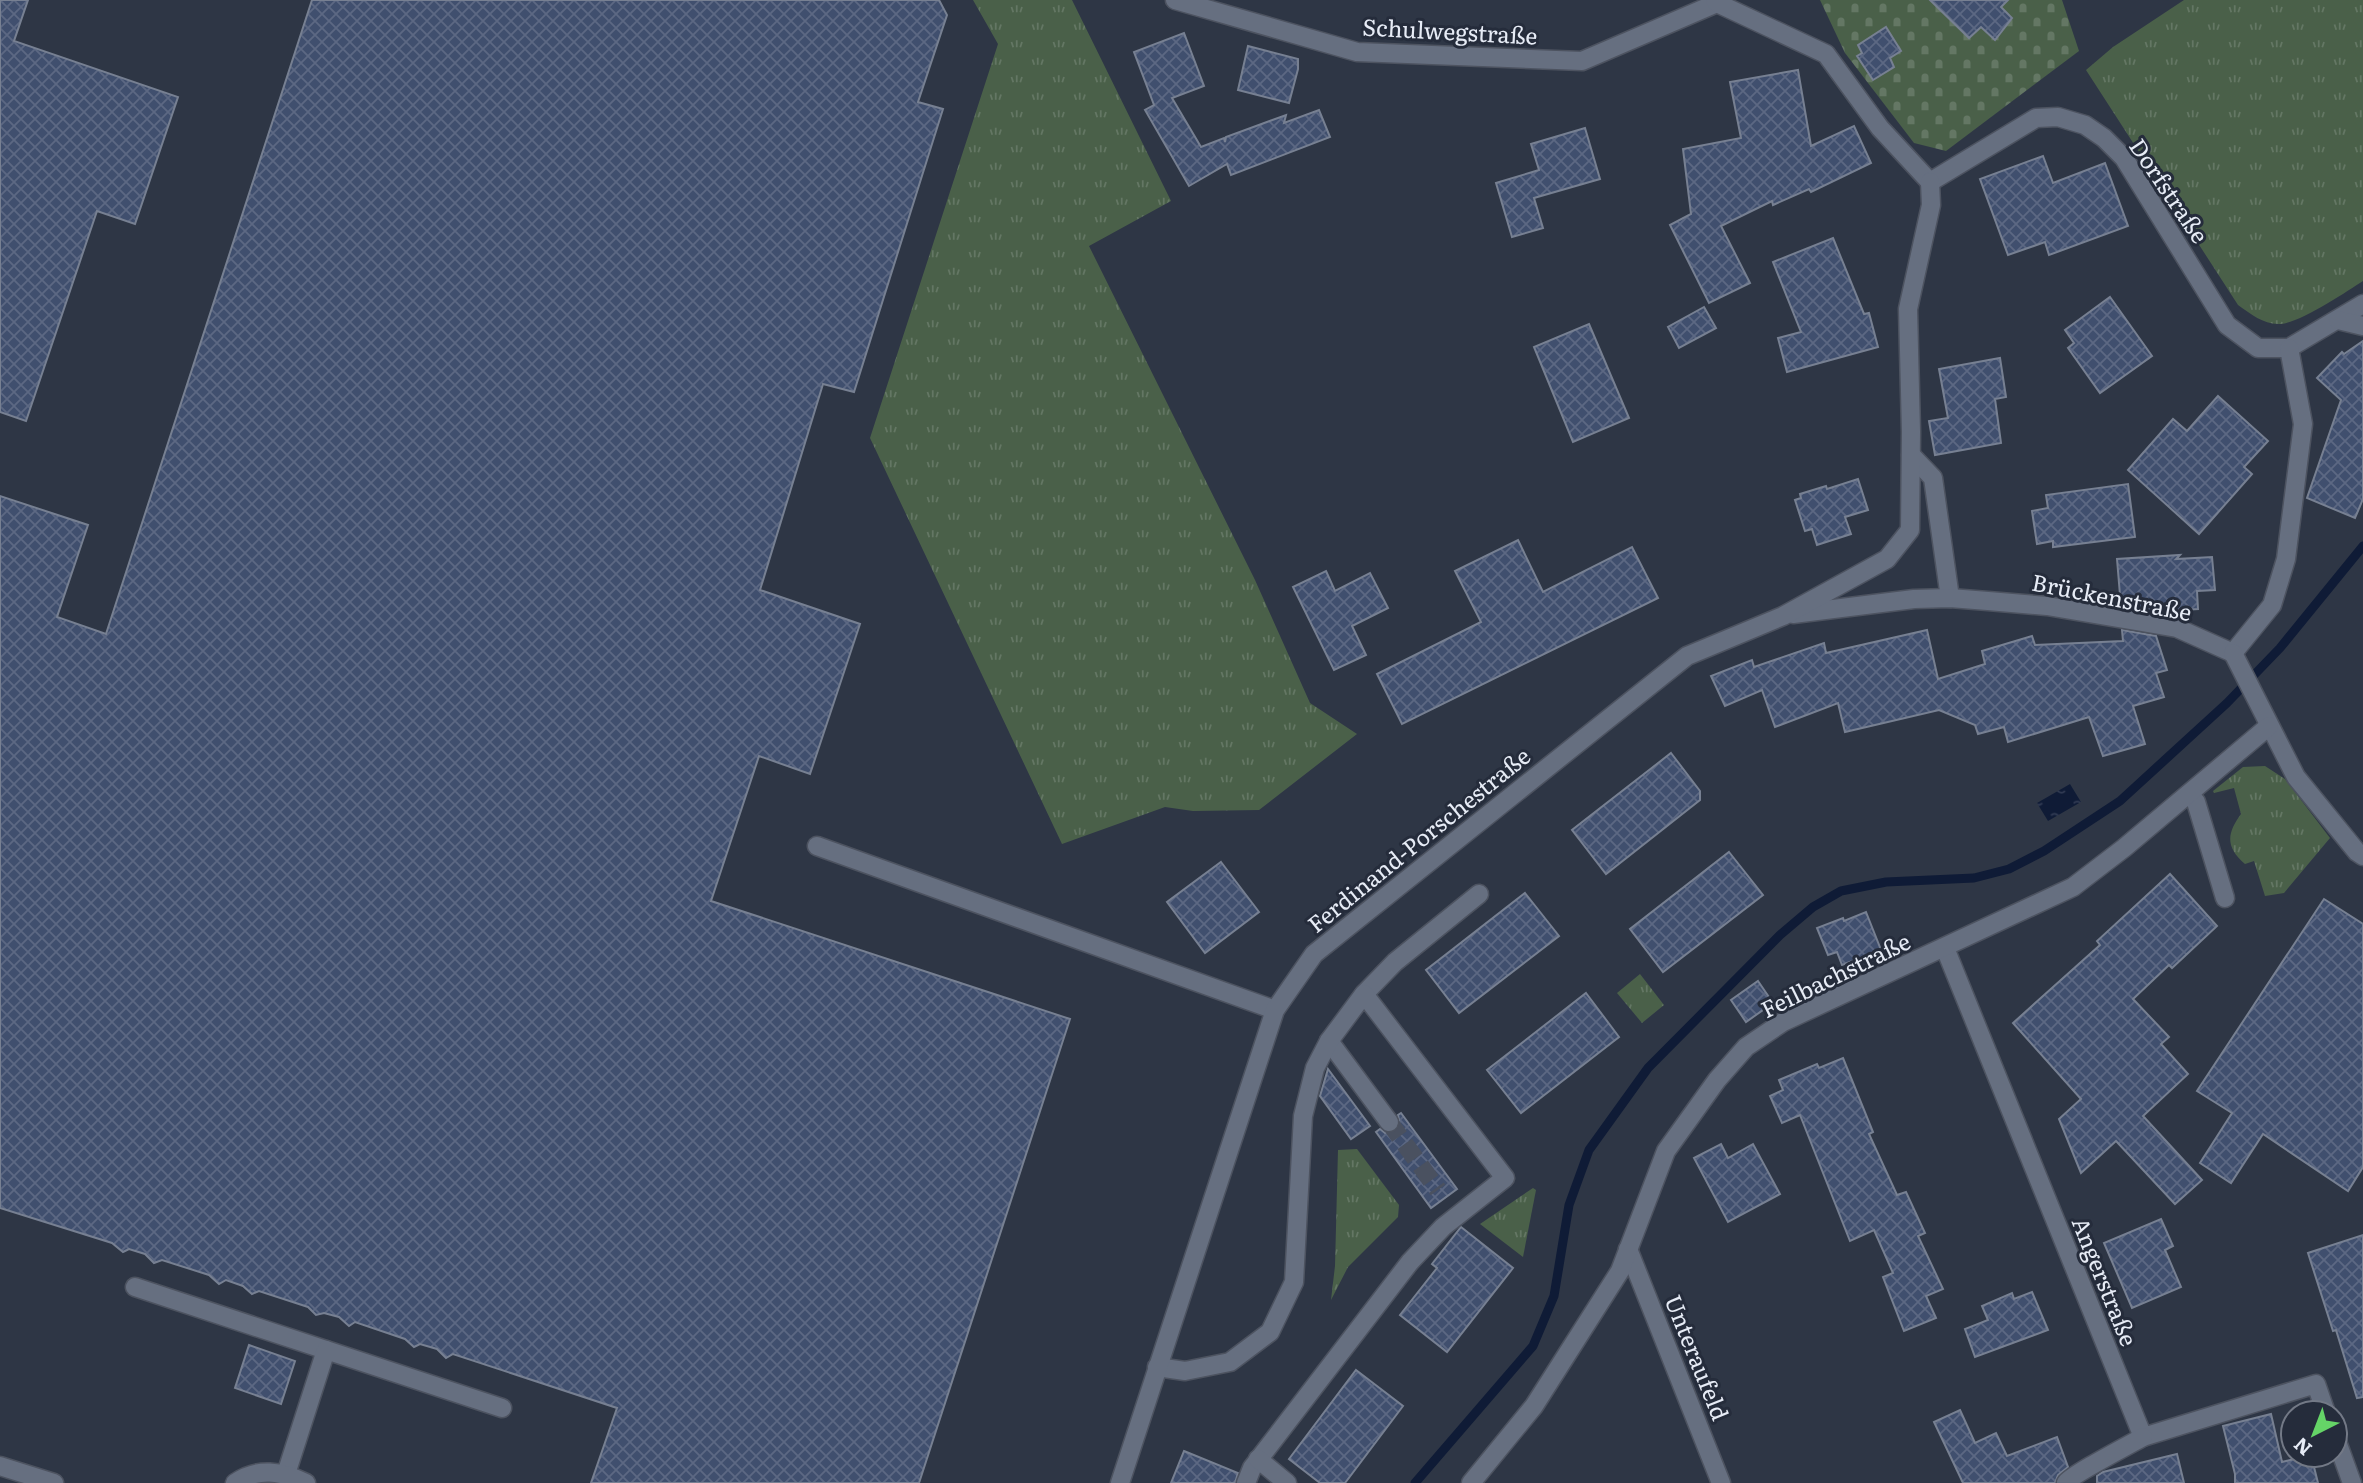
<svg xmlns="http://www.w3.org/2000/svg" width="2363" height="1483" font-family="Literata,serif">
<defs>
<pattern id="grass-tufts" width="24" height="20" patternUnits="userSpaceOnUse" patternTransform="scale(1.75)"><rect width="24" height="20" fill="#4a6049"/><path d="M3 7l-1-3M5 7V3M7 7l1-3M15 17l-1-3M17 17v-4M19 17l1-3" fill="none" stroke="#647764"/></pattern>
<pattern id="cemetery-stones" width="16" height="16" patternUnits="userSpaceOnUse" patternTransform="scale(1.75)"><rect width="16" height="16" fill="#4a6049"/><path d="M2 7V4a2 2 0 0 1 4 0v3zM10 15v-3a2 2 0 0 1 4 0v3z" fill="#647764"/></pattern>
<pattern id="water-ripples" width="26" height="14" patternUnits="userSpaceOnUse" patternTransform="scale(1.75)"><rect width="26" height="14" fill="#0f1b36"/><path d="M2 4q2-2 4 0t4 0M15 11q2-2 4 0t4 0" fill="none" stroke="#323c54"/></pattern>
<pattern id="building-cross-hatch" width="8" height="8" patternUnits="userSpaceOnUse" patternTransform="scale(1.75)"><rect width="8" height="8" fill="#404f6e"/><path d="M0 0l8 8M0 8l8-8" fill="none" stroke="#5c6883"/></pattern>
</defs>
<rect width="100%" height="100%" fill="#2e3645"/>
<!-- grass -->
<g fill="url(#grass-tufts)">
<polygon points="973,0 1072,0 1171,201 1089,246 1255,580 1310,703 1357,734 1259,810 1193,811 1165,807 1062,844 870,438 998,44"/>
<path d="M2184 0H2363V281C2346 292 2297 325 2278 324 2263 324 2251 314 2238 305L2086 70 2113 47Z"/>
<path d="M2265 766 2285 779 2330 838 2284 893 2265 896 2254 861 2245 864C2225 847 2227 833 2241 814L2234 788 2214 793 2213 791 2243 767Z"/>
<polygon points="1640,974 1664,1005 1642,1023 1617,993"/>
<polygon points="1357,1149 1399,1205 1398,1217 1348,1267 1331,1300 1335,1266 1338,1150"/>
<polygon points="1533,1188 1536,1190 1523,1257 1480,1224"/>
</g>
<!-- cemetery -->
<polygon fill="url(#cemetery-stones)" points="1820,0 2062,0 2079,51 1946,151 1914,143 1845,53"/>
<!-- water -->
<polygon fill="url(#water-ripples)" points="2070,784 2081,802 2048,821 2037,803"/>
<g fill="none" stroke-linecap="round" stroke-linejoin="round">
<!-- stream -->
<polyline stroke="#0f1b36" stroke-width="9" points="1415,1483 1533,1346 1554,1296 1569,1205 1589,1150 1648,1068 1780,935 1813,907 1841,891 1886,882 1974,878 2009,869 2044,851 2120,801 2227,703 2280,648 2363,546"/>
</g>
<!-- building -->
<g fill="url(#building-cross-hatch)" stroke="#778092" stroke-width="2">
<polygon points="0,0 28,0 14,41 178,97 135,224 97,211 26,421 0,412"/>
<polygon points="312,0 939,0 947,15 918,102 943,109 854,392 823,384 760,590 860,624 810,774 759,756 711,901 1070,1019 919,1483 591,1483 617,1408 453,1354 446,1358 437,1349 420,1344 414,1347 405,1339 355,1322 349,1326 339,1317 324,1313 316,1315 308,1307 259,1291 252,1294 243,1286 226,1280 219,1284 209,1275 162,1260 154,1263 145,1254 129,1249 123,1252 112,1243 0,1208 0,496 88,525 57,617 106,634"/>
<polygon points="1930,0 2008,0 2001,7 2012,18 1995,40 1981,27 1969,38"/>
<polygon points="1886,27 1901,51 1890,58 1894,67 1873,80 1857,56 1862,53 1858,45"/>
<polygon points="1184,33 1204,86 1172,98 1201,147 1224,138 1225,142 1226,137 1286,115 1284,123 1319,110 1330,137 1231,175 1227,164 1189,186 1145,110 1154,105 1134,52"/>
<polygon points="1248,46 1298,59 1298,69 1289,103 1238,90"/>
<polygon points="1798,70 1811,146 1854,126 1871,163 1811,192 1809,189 1773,205 1772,201 1721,226 1750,283 1709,303 1670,225 1691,214 1683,149 1741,138 1730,82"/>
<polygon points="1585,128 1600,179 1534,198 1543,228 1512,237 1496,183 1539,170 1531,144"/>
<polygon points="2043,156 2053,183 2105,163 2128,226 2049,255 2045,242 2008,255 1980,179"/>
<polygon points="1833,238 1864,314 1869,313 1878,347 1787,372 1778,338 1801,332 1773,262"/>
<polygon points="2110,297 2152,356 2100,393 2068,348 2074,343 2065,330"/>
<polygon points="1704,307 1716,328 1679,348 1668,327"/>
<polygon points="1589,324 1629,418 1573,442 1534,347"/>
<polygon points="2363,341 2363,499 2355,518 2307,498 2341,400 2317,378 2342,352 2344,354"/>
<polygon points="2000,358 2006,397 1995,399 2001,443 1935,455 1929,421 1948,418 1939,369"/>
<polygon points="2218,396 2268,441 2244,467 2252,474 2199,534 2128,470 2173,419 2187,431"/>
<polygon points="1858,479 1868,510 1845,517 1851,534 1817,545 1812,529 1805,531 1795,500 1801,498 1800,494 1826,486 1827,489"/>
<polygon points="2128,484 2135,537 2053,547 2053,541 2037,544 2032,511 2048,508 2046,495"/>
<polygon points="1518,540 1543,592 1632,547 1658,598 1402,724 1377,674 1481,622 1455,571"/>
<polygon points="2180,555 2176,559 2212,557 2215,590 2197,591 2198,609 2150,612 2121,607 2117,559"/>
<polygon points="1326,571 1335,591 1370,573 1388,608 1352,626 1366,655 1334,670 1293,587"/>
<polygon points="1927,630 1938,679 1985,664 1982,651 2032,636 2035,645 2123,641 2122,630 2156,636 2167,670 2156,673 2164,697 2133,706 2145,744 2103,756 2089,717 2008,742 2004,727 1978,734 1975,725 1939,710 1845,732 1838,703 1775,727 1762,690 1725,706 1711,676 1752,660 1754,667 1824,643 1826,653"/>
<polygon points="1671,753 1700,791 1700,800 1606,874 1572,830"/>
<polygon points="1729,852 1763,895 1663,972 1630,929"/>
<polygon points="1221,862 1259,912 1205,953 1167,902"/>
<polygon points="2170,874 2217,926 2172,968 2169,965 2133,999 2169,1037 2161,1044 2188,1074 2143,1116 2202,1180 2175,1204 2116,1141 2081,1173 2059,1119 2081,1099 2013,1023 2100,945 2097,941"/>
<polygon points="1525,893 1559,936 1459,1013 1426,970"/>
<polygon points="2324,899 2363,924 2363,1167 2348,1191 2263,1134 2231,1183 2200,1163 2232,1113 2197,1091"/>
<polygon points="1866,912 1881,950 1842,965 1837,952 1828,955 1817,928 1843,918 1844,921"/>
<polygon points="1758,981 1773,1003 1746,1022 1731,1000"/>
<polygon points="1586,993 1619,1037 1521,1113 1487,1070"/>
<polygon points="1843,1058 1873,1132 1869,1134 1897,1195 1906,1192 1925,1233 1918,1236 1943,1289 1926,1296 1936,1318 1904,1331 1883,1277 1893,1273 1874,1230 1850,1241 1800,1115 1782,1123 1770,1096 1783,1090 1779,1080 1817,1064 1819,1068"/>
<polygon points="1328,1069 1370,1126 1351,1139 1320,1096"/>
<polygon points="1401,1113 1457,1189 1431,1208 1376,1132 1380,1129 1385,1133 1395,1131 1400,1126 1398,1115"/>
<polygon points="1721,1144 1728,1158 1753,1144 1780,1194 1728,1222 1694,1158"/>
<polygon points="2161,1219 2173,1246 2165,1250 2181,1287 2132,1308 2104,1243"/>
<polygon points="1461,1227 1513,1268 1447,1352 1400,1315 1437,1268 1432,1264"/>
<polygon points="2363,1235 2363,1397 2357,1398 2336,1330 2333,1331 2308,1253"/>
<polygon points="2032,1292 2048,1330 1975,1357 1965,1329 1988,1320 1982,1306 2012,1293 2014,1299"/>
<polygon points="249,1345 295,1361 281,1404 235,1388"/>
<polygon points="1356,1370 1403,1406 1345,1483 1320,1483 1289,1459"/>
<polygon points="1960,1410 1975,1443 1996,1433 2007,1456 2057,1437 2068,1467 2058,1475 2055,1483 1963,1483 1934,1422"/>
<polygon points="2271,1414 2282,1462 2311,1455 2318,1483 2235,1483 2235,1474 2223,1426"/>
<polygon points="1184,1451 1238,1473 1235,1483 1171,1483"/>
<polygon points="2177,1454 2184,1483 2097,1483 2097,1476 2103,1472"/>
</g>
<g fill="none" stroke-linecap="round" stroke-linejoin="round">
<!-- minor-tunnel -->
<polyline stroke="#4a5160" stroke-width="18" stroke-dasharray="18 9" stroke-linecap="butt" points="1389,1122 1438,1190"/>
<!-- minor casing -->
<g stroke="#4d5360" stroke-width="21">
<g id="minor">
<polyline points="1175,0 1357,52 1582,61 1717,3"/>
<polyline points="1715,0 1717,3 1826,54 1880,128 1930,182"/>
<polyline points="1930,182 2036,118 2058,117 2085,125 2104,138 2124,158 2227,325 2258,348 2289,348 2363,304"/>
<polyline points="2338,320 2363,326"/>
<polyline points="1911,455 1933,478 1950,598"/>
<polyline points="1793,614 1914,599 1950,598 1988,601 2047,606 2177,628 2233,653"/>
<polyline points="2233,653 2272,605 2286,559 2303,424 2289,348"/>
<polyline points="2233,653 2296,777 2357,852 2363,856"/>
<polyline points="2189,794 2196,802 2225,898"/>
<polyline points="817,846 1275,1010"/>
<polyline points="1945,948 2143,1437 2316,1384 2326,1413"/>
<polyline points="1364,994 1395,962 1479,894"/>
<polyline points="1329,1041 1389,1122"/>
<polyline points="1628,1249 1721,1483"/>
<polyline points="135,1287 326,1350"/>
<polyline points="1157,1367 1185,1371 1230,1362 1270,1332 1294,1282 1303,1116 1315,1068 1329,1041 1364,994 1505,1178 1443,1227 1410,1262 1252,1468 1246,1483"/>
<polyline points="2335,1436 2352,1483"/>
<polyline points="1258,1459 1287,1483"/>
<polyline points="0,1466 54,1483"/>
<polyline points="286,1474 326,1350 502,1408"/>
<path d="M235 1483C258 1467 281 1471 306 1483"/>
<polyline points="1120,1483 1275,1010 1314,954 1687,656 1783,616 1887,559 1910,530 1911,432 1908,309 1931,205 1930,182"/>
<polyline points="1471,1483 1534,1406 1620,1271 1666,1151 1717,1080 1746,1047 1783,1022 2073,887 2124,848 2269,726"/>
<path d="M2066 1483C2071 1475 2129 1445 2143 1437"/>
</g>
</g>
<!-- minor -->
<use href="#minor" stroke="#666f80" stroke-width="18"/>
</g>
<g text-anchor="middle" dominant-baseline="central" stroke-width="6" stroke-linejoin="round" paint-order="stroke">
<!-- street labels -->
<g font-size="23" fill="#e7ecf6" stroke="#252c3b">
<text transform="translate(1450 30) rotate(3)">Schulwegstraße</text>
<text transform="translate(2170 190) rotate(56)">Dorfstraße</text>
<text transform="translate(2112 596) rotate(11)">Brückenstraße</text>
<text transform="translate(1418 839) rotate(-39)">Ferdinand-Porschestraße</text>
<text transform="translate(1835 974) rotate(-26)">Feilbachstraße</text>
<text transform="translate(2106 1281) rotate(68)">Angerstraße</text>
<text transform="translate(1698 1357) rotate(68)">Unteraufeld</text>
</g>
</g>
<!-- north arrow -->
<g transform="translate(2314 1434) rotate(222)"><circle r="33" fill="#252c3b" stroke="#737986" stroke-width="2"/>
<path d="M0-5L12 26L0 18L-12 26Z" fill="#65d467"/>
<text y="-10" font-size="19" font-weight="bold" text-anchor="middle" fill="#e7ecf6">N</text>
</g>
</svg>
